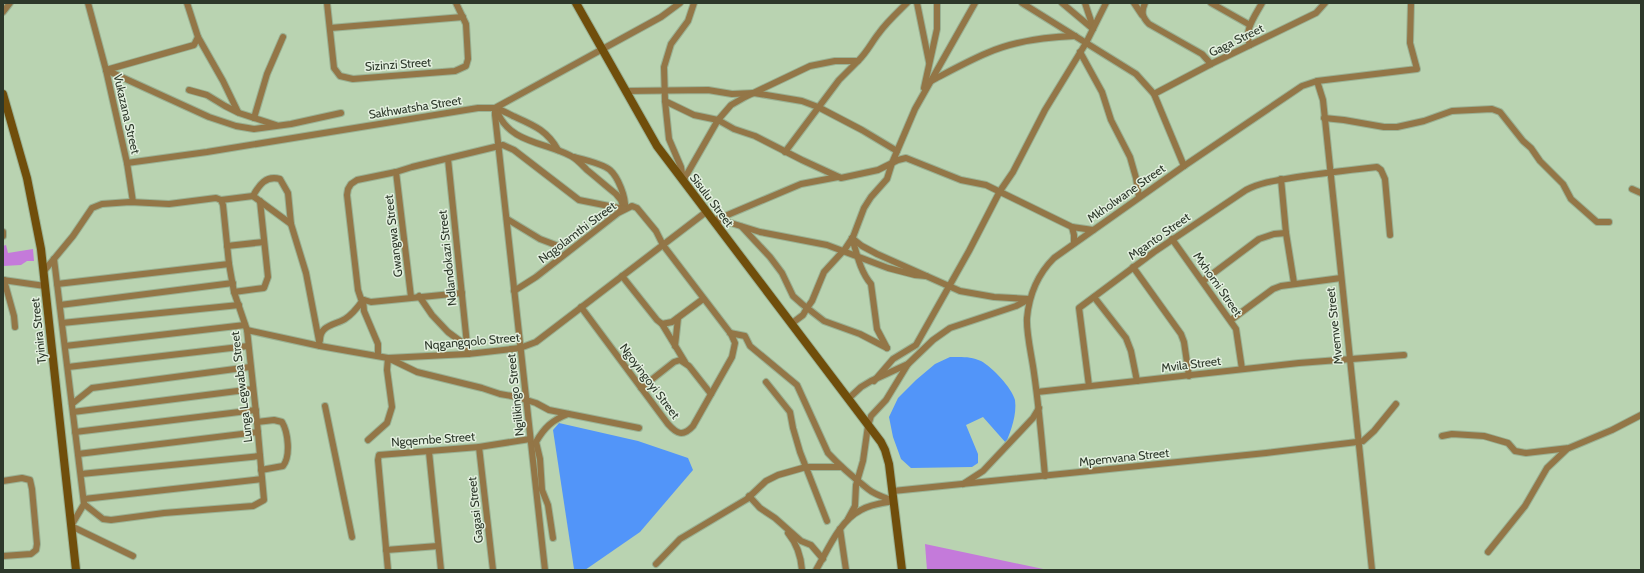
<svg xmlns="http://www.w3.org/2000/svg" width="1644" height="573" font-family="Cabin,sans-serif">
<rect width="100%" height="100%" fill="#b9d3b1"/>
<!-- green -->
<g fill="#c47ada">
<polygon points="6,245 8,253 33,249 34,261 27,261 21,265 3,266 3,246"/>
<polygon points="925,544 1048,570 927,570"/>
</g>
<!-- water -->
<g fill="#5295f9">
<path d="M950 357C960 357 971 356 981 361 992 367 1012 388 1015 400 1017 415 1011 430 1006 443L983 417 966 425 978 454V463L972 467 911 468 901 459 893 437 889 417 898 398 916 380 935 364Z"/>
<polygon points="559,423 638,441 688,458 693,470 640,532 585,570 574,569 553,430"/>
</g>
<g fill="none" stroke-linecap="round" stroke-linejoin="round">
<!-- street casing -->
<g stroke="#9ab193" stroke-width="8">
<g id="street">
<polyline points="88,3 106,70 127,163 133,202"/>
<polyline points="327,3 334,68 340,76 353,79 455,71 466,66 468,59 466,24 456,3"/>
<polyline points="917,3 929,62"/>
<polyline points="1022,3 1136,74 1154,94 1184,166"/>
<polyline points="1062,3 1093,29"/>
<polyline points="1085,3 1093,27"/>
<polyline points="1134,3 1142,15"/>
<path d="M1145 3C1141 12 1142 17 1149 24L1202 54 1211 64"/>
<polyline points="1211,3 1250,25"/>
<polyline points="3,12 10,3"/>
<polyline points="330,28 463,17"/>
<polyline points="198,37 223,81 238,112"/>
<path d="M1250 45C1243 31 1255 16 1262 3"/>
<polyline points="1080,52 1102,92 1111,120 1130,157 1136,178 1139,197"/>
<polyline points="106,70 209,117 236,126 254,129 291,124 341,113"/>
<polyline points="106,70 194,45 198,37 187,3"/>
<path d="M931 81C950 71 968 61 987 53 1014 41 1045 37 1075 36"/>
<polyline points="1317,81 1323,100 1372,570"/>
<polyline points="924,88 937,29 937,3"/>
<polyline points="189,90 207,95 225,106 239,113 276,125"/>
<polyline points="626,91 708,90 732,94 754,93 802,101 818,107 862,130 897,151"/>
<polyline points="1154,94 1211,64 1316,13 1325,3"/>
<polyline points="665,101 694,115 718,120 734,129 755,136 802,160 841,178 878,170 898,160 906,158 961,180 986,185 1072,227 1093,230"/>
<polyline points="495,108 495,115 545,570"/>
<path d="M495 108C502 110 507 113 513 116 533 125 547 130 558 150"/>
<path d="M497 111C509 143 545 142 571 156 577 159 582 165 587 170 597 178 606 186 616 194L621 200 624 209"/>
<polyline points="254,118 267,74 283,37"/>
<polyline points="1324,118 1344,120 1384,127 1397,127 1424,121 1452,111 1492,109 1500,112 1523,141 1531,148 1540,161 1563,184 1571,199 1597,222 1609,222"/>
<polyline points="785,152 839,80 858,61"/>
<path d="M574 157C582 159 604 164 610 170 618 177 626 197 625 208"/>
<polyline points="448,159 468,354"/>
<polyline points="127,163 207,152 478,108 495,108 661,17 680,3"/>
<polyline points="396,172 411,297"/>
<polyline points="683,179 681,167 669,139 665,101 664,67 671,44 688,21 694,3"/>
<polyline points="1281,179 1286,233 1294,283"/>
<path d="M683 181 718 120 731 105 745 97 810 66 835 61H858C868 51 871 43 879 33 887 22 897 13 907 3"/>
<polyline points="1632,189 1641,193"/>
<path d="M253 196C259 185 266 175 280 179L288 193 291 224"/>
<polyline points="221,200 253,196 291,224 306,273 320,346"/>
<polyline points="507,219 540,239 561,247"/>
<polyline points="718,219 760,232 827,245 888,268 915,275 926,276"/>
<polyline points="718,219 801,184 838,177"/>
<polyline points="742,227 770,257 782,273 793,296 802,304 824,321 860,334 887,348"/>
<polyline points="1072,227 1074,235 1074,243"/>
<polyline points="3,232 3,236"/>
<polyline points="852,238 862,246 877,254 960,291 994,297 1029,299"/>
<path d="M852 238C857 254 860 271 871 284L877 329 887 348"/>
<polyline points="1172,239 1236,329 1242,369"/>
<polyline points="227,246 264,242"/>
<polyline points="54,259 84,504"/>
<polyline points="1133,267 1181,334 1184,342 1189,376"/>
<polyline points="44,271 73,236 92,208 102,204 130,202 169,204 216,198 221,200 223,205 229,264 234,292 247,330 257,422 264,500 253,506 164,513 111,520 103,519 84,504 71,526 133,556"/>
<polyline points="622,276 657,320 662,324 672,322 703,299"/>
<polyline points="3,280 45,286"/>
<polyline points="4,280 14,316 15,327"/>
<polyline points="1203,281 1259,239 1274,234 1286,233"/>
<polyline points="57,284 229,264"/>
<path d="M514 291 536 277 618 213 632 206 637 208 656 231 663 245 731 334 735 343 732 357 693 426C683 437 677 434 668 424L581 307"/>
<polyline points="234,292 264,288 268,277 260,201"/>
<polyline points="462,293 371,302 361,299 358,290 347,195 348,189 351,184 357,180 396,172 412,167 503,145 514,150 579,200 624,209"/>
<polyline points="419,296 432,315 448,332 467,346"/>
<polyline points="1094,297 1126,338 1131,351 1137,381"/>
<polyline points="363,300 364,311 378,344 378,356"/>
<polyline points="60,305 233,283"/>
<polyline points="1231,320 1273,289 1281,286 1341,278"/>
<polyline points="62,323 239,305"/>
<polyline points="662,324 685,362"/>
<polyline points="791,324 803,315 807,308 812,301 824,272 845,249 853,237 864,208 871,197 887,179 892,163 915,109 975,3"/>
<polyline points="247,330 320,346 388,358 468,354 520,348 536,342 706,212"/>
<path d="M730 333 745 336 750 346 797 385 828 453C840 466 854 478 868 489 875 495 886 498 894 501"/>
<path d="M320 340C320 325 335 325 345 319 353 314 358 307 363 300"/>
<polyline points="65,346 245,325"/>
<polyline points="675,346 678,318"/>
<polyline points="68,367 248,346"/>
<polyline points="874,381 893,359 916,345 969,251 1000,191 1013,172 1045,110 1086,43 1106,3"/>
<polyline points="766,382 790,412 793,428 800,452 827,521"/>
<path d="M1089 386 1079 308 1154 252 1246 190C1261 182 1279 180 1297 177 1323 173 1350 170 1377 167L1381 170 1385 179 1390 235"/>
<polyline points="641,388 674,362 680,360 689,366 711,394"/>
<polyline points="1037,392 1299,363 1404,355"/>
<polyline points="848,399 861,387 871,381 908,364 933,340 950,328 1016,306 1029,299"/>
<polyline points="72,404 92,388 250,367"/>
<polyline points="325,406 352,537"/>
<polyline points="73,412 253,389"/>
<path d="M257 422 274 420 282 422C288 432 291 456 283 466L261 470"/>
<polyline points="75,432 256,410"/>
<polyline points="1442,436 1452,434 1484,436 1508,443 1515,451 1526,453 1569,448 1612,430 1641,415"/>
<polyline points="368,440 387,423 392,407 387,370 388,358 417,372 482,388 500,394 517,397 536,403 549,410 639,428"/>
<polyline points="1363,441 1374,431 1396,404"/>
<polyline points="479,447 493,570"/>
<polyline points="429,452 441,570"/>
<polyline points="78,454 258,432"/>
<polyline points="81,474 260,456"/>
<path d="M1045 476C1042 442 1039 407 1034 373 1032 357 1026 333 1027 318 1029 296 1038 274 1054 258L1184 166 1302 86 1317 81 1417 69 1410 43 1411 3"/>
<polyline points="3,481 22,478 30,480 32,489 37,544 36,550 31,554 3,556"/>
<polyline points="963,484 983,471 1033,418 1039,408"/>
<polyline points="893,491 1266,453 1357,442"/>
<polyline points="749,496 760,508 775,518 801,541 811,545 823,559"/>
<polyline points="84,499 262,479"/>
<polyline points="848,519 855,506 856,485 863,461 868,426 871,416 886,400 908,364"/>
<polyline points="840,529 846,570"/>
<path d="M788 533C797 544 801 557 802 570"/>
<path d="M553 538 548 505 542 490 540 459 536 442C544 428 552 420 568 414"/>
<polyline points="386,550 438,546"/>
<polyline points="1488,552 1525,506 1547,468 1567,449"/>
<polyline points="656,564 680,539 747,499 766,481 778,475 806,467 841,467"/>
<polyline points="388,570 378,460 379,455 479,447 530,439"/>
<path d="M816 570C828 550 839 521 861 510 871 504 883 503 894 501"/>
</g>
</g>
<!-- secondary casing -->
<g stroke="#9ab193" stroke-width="10">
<g id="secondary">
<polyline points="576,3 657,146 881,442 885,450 889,464 902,570"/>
<polyline points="3,94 27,178 41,249 76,570"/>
</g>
</g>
<!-- street -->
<use href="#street" stroke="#937647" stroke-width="6"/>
<!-- secondary -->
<use href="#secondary" stroke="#704e0b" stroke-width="8"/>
</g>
<g text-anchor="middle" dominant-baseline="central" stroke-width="3" stroke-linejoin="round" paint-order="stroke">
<!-- street labels -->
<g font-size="12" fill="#2d382a" stroke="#e2efde">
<text transform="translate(1236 40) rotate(-26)">Gaga Street</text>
<text transform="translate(398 64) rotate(-4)">Sizinzi Street</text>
<text transform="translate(415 107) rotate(-9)">Sakhwatsha Street</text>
<text transform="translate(127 114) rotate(77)">Vukazana Street</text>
<text transform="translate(1126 193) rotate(-35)">Mkholwane Street</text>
<text transform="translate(712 200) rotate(53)">Sisulu Street</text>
<text transform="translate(577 232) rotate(-37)">Nqgolamthi Street</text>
<text transform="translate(393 236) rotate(-97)">Gwangwa Street</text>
<text transform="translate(1159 236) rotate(-35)">Mganto Street</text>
<text transform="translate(447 258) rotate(-96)">Ndlandokazi Street</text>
<text transform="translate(1218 284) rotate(55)">Mxhomi Street</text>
<text transform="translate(1334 326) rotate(-96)">Mvemve Street</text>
<text transform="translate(38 331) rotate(-96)">Tyinira Street</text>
<text transform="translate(472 341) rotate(-5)">Nqgangqolo Street</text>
<text transform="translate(1191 364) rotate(-7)">Mvila Street</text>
<text transform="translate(650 381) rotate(53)">Ngoyingoyi Street</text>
<text transform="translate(241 387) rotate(-97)">Lunga Legwaba Street</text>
<text transform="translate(515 395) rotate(-96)">Ngilikingo Street</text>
<text transform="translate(433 439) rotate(-4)">Ngqembe Street</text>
<text transform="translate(1124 457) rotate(-6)">Mpemvana Street</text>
<text transform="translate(475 510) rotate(-96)">Gagasi Street</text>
</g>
</g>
<!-- border -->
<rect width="1644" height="573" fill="none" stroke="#2d382a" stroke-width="8"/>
</svg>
